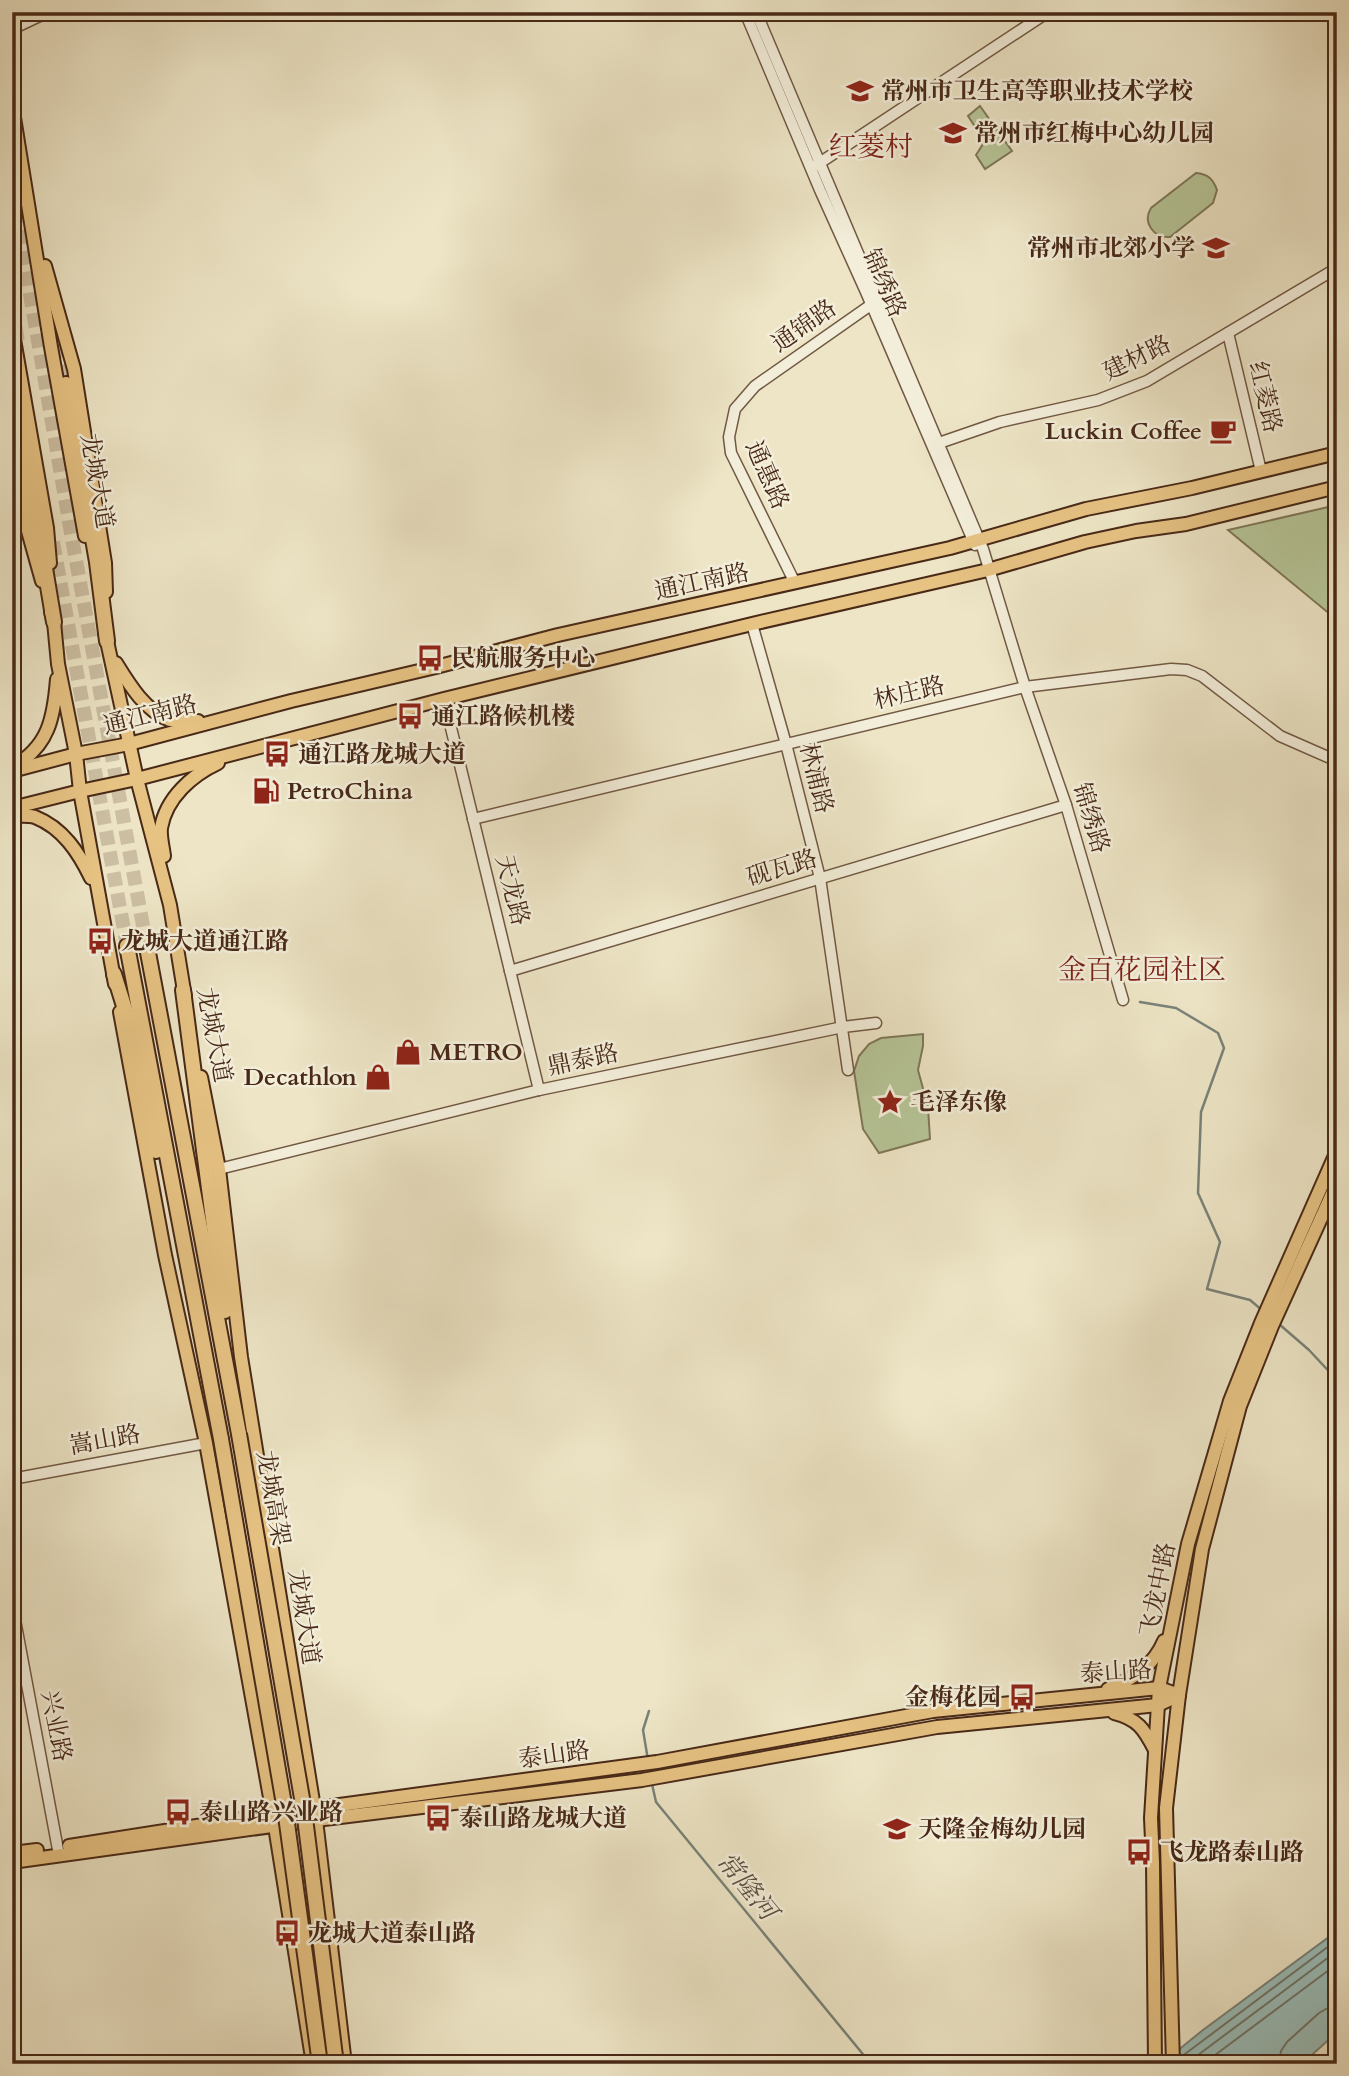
<svg xmlns="http://www.w3.org/2000/svg" width="1349" height="2076" font-family="Cardo,'Noto Serif SC',serif">
<rect width="100%" height="100%" fill="#ede5c6"/>
<filter id="stains"><feTurbulence type="fractalNoise" baseFrequency=".00286" numOctaves="4"/><feColorMatrix values="0 0 0 0 .2 0 0 0 0 .09 0 0 0 0 .02 0 0 0 .5 -.17"/></filter>
<radialGradient id="worn" r=".72"><stop offset=".6" stop-color="#630" stop-opacity="0"/><stop offset="1" stop-color="#630" stop-opacity=".3"/></radialGradient>
<!-- green -->
<g fill="#b6c597" stroke="#7f7757" stroke-width="2">
<polygon points="980,106 1012,151 985,169 976,155 983,144 981,136 968,116"/>
<path d="M1196 173C1208 174 1213 179 1217 190L1213 203 1170 237C1154 238 1142 223 1151 208Z"/>
<polygon points="1337,505 1337,620 1228,530"/>
<polygon points="923,1034 923,1046 918,1070 928,1107 930,1139 879,1153 863,1129 854,1071 859,1056 869,1044 881,1038"/>
</g>
<!-- water -->
<polygon fill="#9abeba" stroke="#798279" stroke-width="2" points="1337,1931 1337,2032 1302,2064 1161,2064 1203,2030"/>
<g fill="none" stroke-linecap="round" stroke-linejoin="round">
<!-- shore -->
<g stroke="#717468" stroke-width="2">
<polyline points="1181,2057 1337,1940"/>
<polyline points="1186,2064 1337,1951"/>
<polyline points="1203,2064 1337,1964"/>
<polyline points="1279,2064 1281,2051 1287,2042 1319,2013 1326,2009 1337,2008"/>
</g>
<!-- stream -->
<g stroke="#798279" stroke-width="2.5">
<polyline points="1140,1002 1176,1008 1218,1033 1224,1048 1201,1112 1198,1193 1220,1242 1207,1289 1250,1300 1263,1311"/>
<polyline points="1279,1324 1309,1350 1337,1380"/>
<polyline points="648,1760 643,1730 649,1711"/>
<polyline points="652,1784 656,1802 871,2064"/>
</g>
<!-- highway-tunnel -->
<g stroke="#ccbfa3" stroke-width="14" stroke-dasharray="14 7" stroke-linecap="butt">
<polyline points="12,172 19,196"/>
<polyline points="12,189 71,533 146,942"/>
<polyline points="12,306 18,342"/>
<polyline points="52,324 66,384"/>
<polyline points="53,542 127,946"/>
</g>
<!-- minor casing -->
<g stroke="#715843" stroke-width="13">
<g id="minor">
<polyline points="745,12 820,190 866,292 975,545"/>
<polyline points="756,12 983,549 1025,687 1066,805 1123,1000"/>
<polyline points="12,13 14,12"/>
<polyline points="12,29 48,12"/>
<polyline points="815,166 1048,12"/>
<polyline points="1228,333 1261,471"/>
<polyline points="939,443 1000,422 1098,400 1147,381 1337,268"/>
<polyline points="795,583 731,453 729,437 735,409 755,386 875,302"/>
<polyline points="752,624 786,744 820,878 848,1070"/>
<polyline points="444,699 539,1090"/>
<polyline points="473,819 1025,687 1171,669 1187,670 1202,676 1280,736 1337,761"/>
<polyline points="510,971 1066,805"/>
<polyline points="219,1169 539,1090 843,1027 876,1023"/>
<polyline points="12,1479 206,1443"/>
<polyline points="12,1604 59,1855"/>
</g>
</g>
<!-- major casing -->
<g stroke="#482917" stroke-width="16">
<g id="major">
<polyline points="12,105 51,347 85,536"/>
<polyline points="45,266 74,369 105,563 106,592"/>
<polyline points="12,328 47,528 50,563"/>
<polyline points="12,445 28,531 42,581"/>
<polyline points="51,612 54,622 58,664 76,754 80,791 115,984"/>
<polyline points="105,632 137,779 170,905 185,997"/>
<path d="M116 663C129 684 145 711 170 720 178 722 189 721 198 721"/>
<path d="M12 767C49 747 54 717 57 679"/>
<polyline points="12,771 76,754 129,744 291,701 436,667 558,635 950,548 1086,509 1192,488 1337,453"/>
<polyline points="12,808 80,791 137,779 444,699 752,624 988,570 1085,542 1136,531 1186,524 1337,487"/>
<path d="M12 816C19 816 28 815 35 817 63 828 79 853 91 878"/>
<path d="M164 856C163 847 160 837 161 828 166 798 192 775 218 763"/>
<polyline points="120,1012 165,1255 206,1443 273,1814 313,2064"/>
<polyline points="201,1077 219,1169 241,1357 316,1820 345,2064"/>
<path d="M1108 1689C1132 1680 1154 1665 1164 1641"/>
<path d="M1114 1713C1138 1719 1144 1729 1155 1750"/>
<polyline points="69,1846 273,1814 657,1762 933,1711 1159,1688 1179,1695"/>
<polyline points="12,1853 37,1850"/>
<polyline points="12,1862 316,1820 642,1780 937,1727 1158,1705 1179,1695"/>
<polyline points="1155,2064 1153,1863 1151,1818 1159,1688 1188,1544 1230,1401 1261,1323 1337,1151"/>
<polyline points="1173,2064 1166,1808 1179,1695 1202,1549 1240,1406 1272,1326 1337,1183"/>
</g>
</g>
<!-- highway casing -->
<g stroke="#482917" stroke-width="18">
<g id="highway">
<polyline points="12,371 54,622"/>
<polyline points="66,384 97,562 107,641"/>
<polyline points="146,942 239,1434"/>
<polyline points="127,946 221,1439"/>
<polyline points="114,974 133,1035 156,1151"/>
<polyline points="183,990 225,1311"/>
</g>
</g>
<!-- minor -->
<use href="#minor" stroke="#f3eeda" stroke-width="10"/>
<!-- major -->
<use href="#major" stroke="#e6c283" stroke-width="12"/>
<!-- highway -->
<use href="#highway" stroke="#e6c283" stroke-width="14"/>
<!-- highway-bridge casing -->
<g stroke="#482917" stroke-width="18" stroke-linecap="butt">
<g id="highway-bridge">
<polyline points="239,1434 304,1810 336,2064"/>
<polyline points="221,1439 286,1816 320,2064"/>
</g>
</g>
<!-- highway-bridge -->
<use href="#highway-bridge" stroke="#e6c283" stroke-width="14"/>
</g>
<!-- icons -->
<defs>
<g id="school-bare" transform="scale(2.1)"><path d="M0-5L7-2L0 1L-7-2ZM-4 1L0 2.5L4 1V4Q0 6-4 4Z" fill="#8f2418" stroke="#f3eeda" stroke-width="2.5" paint-order="stroke"/></g>
<g id="cafe-bare" transform="scale(2.1)"><path d="M-5.5-4.5H6V0H3Q3 3.5 0 3.5H-2.5Q-5.5 3.5-5.5 0ZM3-3.2v2h1.7v-2ZM-6 4.5H4V6H-6Z" fill="#8f2418" stroke="#f3eeda" stroke-width="2.5" paint-order="stroke"/></g>
<g id="bus-bare" transform="scale(2.1)"><path d="M-5-6H5V4H4V6H2V4H-2V6H-4V4H-5ZM-3.5-4V0h7V-4ZM-3.5 1.2v1.5H-2V1.2ZM2 1.2v1.5H3.5V1.2Z" fill="#8f2418" stroke="#f3eeda" stroke-width="2.5" paint-order="stroke"/></g>
<g id="fuel-bare" transform="scale(2.1)"><path d="M-5.5-6h7V0h2V4h1.3V-2.5L3-4.5l.8-.8L6-3V5H2.5V1h-1V6h-7ZM-4.2-4.7v3.2H.2V-4.7Z" fill="#8f2418" stroke="#f3eeda" stroke-width="2.5" paint-order="stroke"/></g>
<g id="shop-bare" transform="scale(2.1)"><path d="M-5-2.5h2.3a2.7 3.5 0 0 1 5.4 0H5L5.5 6h-11ZM-1.5-2.5h3a1.5 2.3 0 0 0-3 0Z" fill="#8f2418" stroke="#f3eeda" stroke-width="2.5" paint-order="stroke"/></g>
<g id="sight-bare" transform="scale(2.1)"><path d="M0-6L1.8-2.2L6-1.7L2.9 1.2L3.7 5.4L0 3.3L-3.7 5.4L-2.9 1.2L-6-1.7L-1.8-2.2Z" fill="#8f2418" stroke="#f3eeda" stroke-width="2.5" paint-order="stroke"/></g>
</defs>
<g fill-rule="evenodd">
<use href="#school-bare" x="860" y="91"/>
<use href="#school-bare" x="953" y="133"/>
<use href="#school-bare" x="1216" y="248"/>
<use href="#cafe-bare" x="1223" y="431"/>
<use href="#bus-bare" x="430" y="658"/>
<use href="#bus-bare" x="410" y="716"/>
<use href="#bus-bare" x="277" y="754"/>
<use href="#fuel-bare" x="266" y="791"/>
<use href="#bus-bare" x="100" y="941"/>
<use href="#shop-bare" x="408" y="1052"/>
<use href="#shop-bare" x="378" y="1077"/>
<use href="#sight-bare" x="890" y="1102"/>
<use href="#bus-bare" x="1022" y="1697"/>
<use href="#bus-bare" x="178" y="1812"/>
<use href="#bus-bare" x="438" y="1818"/>
<use href="#school-bare" x="897" y="1829"/>
<use href="#bus-bare" x="1139" y="1852"/>
<use href="#bus-bare" x="287" y="1933"/>
</g>
<g text-anchor="middle" dominant-baseline="central" stroke-width="5" stroke-linejoin="round" paint-order="stroke">
<!-- poi labels -->
<g font-size="24" font-weight="bold" fill="#482917" stroke="#f3eeda" text-anchor="start">
<text x="881" y="91">常州市卫生高等职业技术学校</text>
<text x="974" y="133">常州市红梅中心幼儿园</text>
<text x="1195" y="248" text-anchor="end">常州市北郊小学</text>
<text x="1202" y="431" text-anchor="end">Luckin Coffee</text>
<text x="451" y="658">民航服务中心</text>
<text x="431" y="716">通江路候机楼</text>
<text x="298" y="754">通江路龙城大道</text>
<text x="287" y="791">PetroChina</text>
<text x="121" y="941">龙城大道通江路</text>
<text x="429" y="1052">METRO</text>
<text x="357" y="1077" text-anchor="end">Decathlon</text>
<text x="911" y="1102">毛泽东像</text>
<text x="1001" y="1697" text-anchor="end">金梅花园</text>
<text x="199" y="1812">泰山路兴业路</text>
<text x="459" y="1818">泰山路龙城大道</text>
<text x="918" y="1829">天隆金梅幼儿园</text>
<text x="1160" y="1852">飞龙路泰山路</text>
<text x="308" y="1933">龙城大道泰山路</text>
</g>
<!-- street labels -->
<g font-size="24" fill="#482917" stroke="#f3eeda">
<text transform="translate(884 283) rotate(66)">锦绣路</text>
<text transform="translate(804 326) rotate(-35)">通锦路</text>
<text transform="translate(1137 358) rotate(-26)">建材路</text>
<text transform="translate(1265 397) rotate(77)">红菱路</text>
<text transform="translate(767 475) rotate(66)">通惠路</text>
<text transform="translate(97 481) rotate(80)">龙城大道</text>
<text transform="translate(702 582) rotate(-12)">通江南路</text>
<text transform="translate(909 693) rotate(-13)">林庄路</text>
<text transform="translate(150 715) rotate(-14)">通江南路</text>
<text transform="translate(816 778) rotate(76)">林浦路</text>
<text transform="translate(1091 818) rotate(73)">锦绣路</text>
<text transform="translate(782 868) rotate(-17)">砚瓦路</text>
<text transform="translate(512 890) rotate(76)">天龙路</text>
<text transform="translate(214 1035) rotate(79)">龙城大道</text>
<text transform="translate(583 1060) rotate(-12)">鼎泰路</text>
<text transform="translate(105 1440) rotate(-10)">嵩山路</text>
<text transform="translate(273 1498) rotate(80)">龙城高架</text>
<text transform="translate(1158 1590) rotate(-79)">飞龙中路</text>
<text transform="translate(304 1617) rotate(81)">龙城大道</text>
<text transform="translate(1116 1672) rotate(-4)">泰山路</text>
<text transform="translate(56 1726) rotate(79)">兴业路</text>
<text transform="translate(554 1755) rotate(-8)">泰山路</text>
</g>
<!-- water labels -->
<g font-size="26" font-style="italic" fill="#5c4e40" stroke="#f3eeda">
<text transform="translate(747 1886) rotate(51)">常隆河</text>
</g>
<!-- quarter labels -->
<g font-size="28" fill="#7a1f14" stroke="#f3eeda">
<text x="871" y="147">红菱村</text>
<text x="1142" y="970">金百花园社区</text>
</g>
</g>
<!-- margin -->
<rect width="1349" height="2076" fill="none" stroke="#ede5c6" stroke-width="42"/>
<rect x="14" y="14" width="1321" height="2048" fill="none" stroke="#482917" stroke-width="3.5"/>
<rect x="21" y="21" width="1307" height="2034" fill="none" stroke="#482917" stroke-width="2"/>
<rect width="100%" height="100%" filter="url(#stains)"/>
<rect width="100%" height="100%" fill="url(#worn)"/>
</svg>
